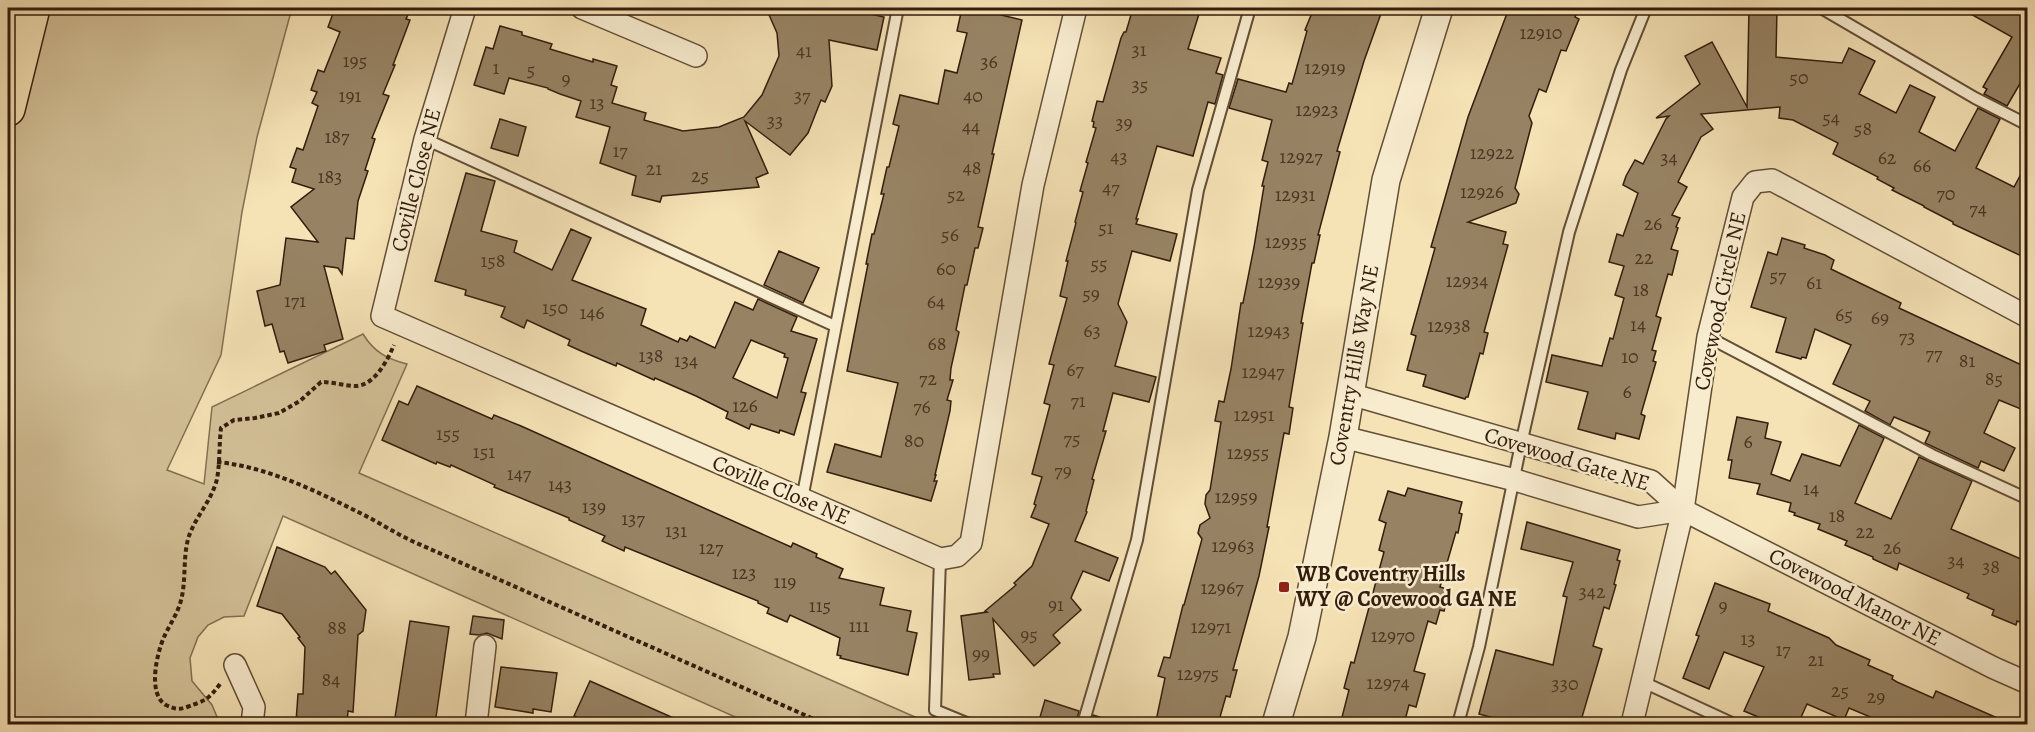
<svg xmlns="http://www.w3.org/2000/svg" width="2035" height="732" font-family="Alegreya,serif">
<rect width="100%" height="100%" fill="#f5e2b5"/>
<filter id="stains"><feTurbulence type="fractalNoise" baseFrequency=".00333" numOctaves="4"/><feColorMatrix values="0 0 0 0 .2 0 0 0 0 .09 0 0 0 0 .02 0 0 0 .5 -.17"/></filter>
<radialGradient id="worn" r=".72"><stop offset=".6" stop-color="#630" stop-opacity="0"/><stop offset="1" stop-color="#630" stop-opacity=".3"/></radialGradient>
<!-- green -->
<path fill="#d4c198" stroke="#836f52" stroke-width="1.5" d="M8 8H292L257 137 242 212 221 355 167 470 204 484 212 407 363 334C374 352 387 359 407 364L359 473 931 724H751L283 516 244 616 224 617 208 625 198 637 190 658 192 681 212 705 220 724H168L135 720 134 724H8Z"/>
<!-- building -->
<g fill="#978364" stroke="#321d0c" stroke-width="1.5" fill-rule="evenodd">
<polygon points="335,8 411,8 406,19 410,20 393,65 395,65 383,94 389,96 372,138 375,139 365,170 368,171 358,201 354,239 346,238 342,274 338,268 324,266 343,339 324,345 326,351 288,363 284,351 280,352 272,324 265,326 257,291 280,285 286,238 318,242 291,207 314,189 292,182 296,169 290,167 297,148 303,150 318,106 312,103 317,92 311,90 318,70 324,72 340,32 328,27"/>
<polygon points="766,8 844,8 884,17 877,50 829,40 832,86 825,102 821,100 808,133 790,155 745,121 768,173 756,178 759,187 662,196 660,202 632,195 636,176 600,163 610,127 576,117 581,101 560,94 548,89 548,88 509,78 504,94 474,85 486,47 493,49 500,26 522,32 522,35 552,44 550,49 593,62 593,59 617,66 611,85 617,87 612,103 646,113 644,120 683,131 719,127 744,117 762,95 779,56 777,33"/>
<polygon points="962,8 992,8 1002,10 1001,15 1022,20 992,154 994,154 978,227 983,228 978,248 975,248 967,285 965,285 956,330 959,332 951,368 950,380 953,380 947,400 951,401 950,411 935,475 936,475 934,481 937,481 931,501 827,472 835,444 881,457 898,383 847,371 868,264 866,264 872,234 874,234 884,194 881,194 887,167 889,167 899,126 893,124 900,95 938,104 945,70 957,73 967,33 957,31"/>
<polygon points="1133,8 1177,8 1199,14 1188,49 1221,58 1216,73 1223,75 1215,104 1208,102 1193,156 1157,146 1136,219 1138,219 1136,224 1177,234 1170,261 1132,251 1118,304 1127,322 1115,366 1156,377 1149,402 1113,393 1103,431 1106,431 1092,479 1094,480 1086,511 1087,512 1075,541 1118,558 1109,581 1083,571 1071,598 1081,610 1053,635 1060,643 1034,666 993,619 1000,674 993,674 994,677 969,680 961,616 987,612 985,611 1016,585 1014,583 1032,566 1049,524 1031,517 1036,505 1034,504 1042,477 1032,474 1050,405 1044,403 1054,365 1049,364 1067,298 1060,296 1068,261 1066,261 1076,223 1075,222 1083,192 1080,191 1088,163 1086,162 1096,128 1093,127 1094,122 1092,121 1097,101 1103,102 1121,38 1124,32 1126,32"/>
<polygon points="1314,8 1383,8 1364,61 1337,151 1340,152 1318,235 1320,235 1314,263 1312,263 1301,323 1303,323 1289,407 1293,408 1289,434 1284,433 1267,527 1269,527 1259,576 1233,670 1237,670 1230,697 1226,696 1218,724 1170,724 1156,721 1165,678 1158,676 1164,657 1170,658 1183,605 1184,605 1202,539 1198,533 1200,525 1210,518 1205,504 1206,495 1210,490 1221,422 1215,421 1219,401 1224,402 1231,369 1241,303 1243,303 1254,247 1264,186 1262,186 1268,162 1262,160 1272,120 1229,108 1238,79 1286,92 1289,83 1292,84 1307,31 1305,30"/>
<polygon points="1509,8 1579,8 1575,17 1579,19 1566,51 1561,50 1546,92 1539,89 1529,116 1532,123 1515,188 1519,194 1516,203 1468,222 1506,232 1503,244 1508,245 1484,332 1488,333 1483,354 1480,353 1468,397 1466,397 1465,399 1423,386 1426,375 1407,370 1416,336 1411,334 1435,248 1431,247 1468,117"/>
<polygon points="1749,8 1777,8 1776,57 1842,63 1849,48 1875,61 1859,94 1896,113 1910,85 1935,97 1919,132 1955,151 1978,108 2000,119 1976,168 2014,187 2028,161 2028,259 1953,224 1953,222 1924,207 1924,206 1892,190 1894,188 1877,179 1878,177 1833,154 1838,143 1793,120 1779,118 1780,107 1701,114 1713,129 1701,137 1678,182 1687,187 1672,215 1680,218 1676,227 1678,228 1671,249 1678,251 1672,275 1668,274 1656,316 1661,318 1652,350 1656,351 1653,361 1656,362 1641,414 1645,416 1639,439 1616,433 1615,439 1578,429 1588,392 1546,382 1552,355 1602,366 1610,338 1613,339 1624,298 1615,295 1624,266 1609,262 1617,234 1623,236 1638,193 1623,185 1626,176 1635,160 1643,164 1666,119 1669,116 1656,118 1700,84 1685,56 1712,42 1747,107"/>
<polygon points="1960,8 2028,8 2028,70 2007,106 1984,94 1987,89 1983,87 2012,37"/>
<polygon points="500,119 526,127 518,156 491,148"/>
<path d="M466 173 495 181 481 231 517 241 514 252 552 270 571 229 591 238 572 280 646 309 641 325 678 342 680 338 687 341 690 336 715 348 735 302 753 310 758 299 797 317 791 331 817 339 801 392 806 393 794 435 780 430 779 433 751 424 749 429 726 418 728 412 696 396 655 378 654 380 617 363 616 366 581 351 568 345 570 340 527 320 524 328 501 317 505 307 465 295 466 290 435 281ZM751 340 785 354 784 357 788 358 777 398 733 378Z"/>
<polygon points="1782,238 1805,245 1804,248 1825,255 1834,260 1831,269 1899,302 1901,303 1899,308 2028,368 2028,412 1999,400 1984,433 2015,448 2004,471 1981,461 1978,468 1925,443 1930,432 1894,417 1890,425 1865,411 1870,401 1833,384 1851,345 1815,329 1806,358 1802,357 1801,359 1776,352 1786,318 1751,307 1768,252 1777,255"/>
<polygon points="779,251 819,268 803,303 764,285"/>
<polygon points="417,386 492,419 494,415 521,426 791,547 793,543 817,554 816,557 843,569 839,578 884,588 880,605 911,611 907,631 917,633 908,675 840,658 841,656 837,655 840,638 790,615 787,622 767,613 769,608 758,603 758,601 625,547 624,551 602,541 605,536 569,520 569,518 494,487 495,485 451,465 450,467 437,462 436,464 382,440 399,401 408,405"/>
<polygon points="1737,417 1768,423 1765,438 1781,442 1771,474 1790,481 1802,454 1840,466 1859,425 1884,438 1855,503 1891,519 1919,457 1972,481 1951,529 2028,562 2028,625 2017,621 2016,625 1992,615 1994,610 1967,598 1969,594 1899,563 1897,570 1873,559 1873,557 1845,545 1847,541 1818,529 1820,524 1794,515 1795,513 1789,511 1791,503 1757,494 1760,484 1729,478 1732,460 1728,460"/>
<polygon points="1408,488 1462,502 1459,513 1462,514 1458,533 1456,532 1440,587 1450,590 1444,611 1440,610 1436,624 1428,621 1414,671 1425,674 1416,707 1409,705 1404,724 1352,724 1341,721 1349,690 1344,688 1351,662 1354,663 1384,552 1379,550 1386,523 1379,520 1388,491 1405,496"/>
<polygon points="1527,522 1620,550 1617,560 1620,561 1614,584 1616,585 1609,609 1604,607 1593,646 1602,649 1580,724 1516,724 1479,714 1496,650 1553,665 1567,597 1563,596 1573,562 1521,549"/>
<polygon points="277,547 325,567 331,574 335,571 366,610 363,631 358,635 353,712 348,711 347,724 317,724 296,722 298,694 303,694 305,647 298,638 300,637 282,614 257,606"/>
<polygon points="1715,583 1770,604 1768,611 1829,638 1836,645 1870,660 1868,665 1893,676 1892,679 1897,682 1933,698 1936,691 2011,724 1887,724 1849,708 1844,720 1807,704 1798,724 1775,724 1744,711 1764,667 1724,652 1709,689 1683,678 1699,636 1696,635"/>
<polygon points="473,616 504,620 502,639 487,633 479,635 470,634"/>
<polygon points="410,621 449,627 435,724 394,724"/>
<polygon points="501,667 557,673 551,712 533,709 533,713 495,707"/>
<polygon points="590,681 687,724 594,724 574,716"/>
<polygon points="1045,700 1079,711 1076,724 1038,724"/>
<polygon points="1093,715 1109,720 1108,724 1091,724"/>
</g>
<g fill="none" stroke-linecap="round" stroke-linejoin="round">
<!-- service casing -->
<g stroke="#634e36" stroke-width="14">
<g id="service">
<polyline points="1821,8 1975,98 2028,125"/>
<polyline points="425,139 835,326"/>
<polyline points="1708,337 1932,455 2028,499"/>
<polyline points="802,499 898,8"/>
<polyline points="940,559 935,710 969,724"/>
<polyline points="1643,682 1734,724"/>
<polyline points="1083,724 1137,540 1198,190 1250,8"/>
<polyline points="1458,724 1479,647 1521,444 1569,232 1621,70 1646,8"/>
</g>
</g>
<!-- minor casing -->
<g stroke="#634e36" stroke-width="24">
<g id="minor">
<polyline points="465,8 425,139 382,316 940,559 957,556 971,543 1033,185 1076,8"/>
<polyline points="582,8 696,56"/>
<polyline points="1350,394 1651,481 1683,510 1994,668 2028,683"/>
<polyline points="1343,437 1515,480 1638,517 1683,510"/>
<polyline points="235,665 254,707 252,724"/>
<polyline points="476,724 485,646"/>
<polyline points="1632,724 1683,510 1708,337 1743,197 1755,182 1772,180 2028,317"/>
</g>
</g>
<!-- tertiary casing -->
<g stroke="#634e36" stroke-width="30">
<polyline id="tertiary" points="1276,724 1302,637 1343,437 1386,180 1439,8"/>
</g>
<!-- motorway casing -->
<g stroke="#321d0c" stroke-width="36">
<polyline id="motorway" points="8,109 33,8"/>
</g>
<!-- path -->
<g stroke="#321d0c" stroke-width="4" stroke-dasharray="4.5 3" stroke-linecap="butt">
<path d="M217 462C269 467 318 492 364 515 380 523 395 533 412 541L825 724"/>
<path d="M220 684C208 700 206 700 187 707 179 710 174 709 166 705 147 694 157 653 164 637 169 626 176 616 180 604 187 582 182 558 189 536 196 516 212 500 217 479 220 463 219 445 221 428L234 420 255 418 279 413 300 401 321 382C333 382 345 386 356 386 375 385 387 361 394 345"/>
</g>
<!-- service -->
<use href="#service" stroke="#f8eccf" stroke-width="10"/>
<!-- minor -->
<use href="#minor" stroke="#f8eccf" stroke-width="21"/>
<!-- tertiary -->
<use href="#tertiary" stroke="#f8eccf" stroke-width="27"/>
<!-- motorway -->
<use href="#motorway" stroke="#f5e2b5" stroke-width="33"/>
</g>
<!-- markers -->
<rect fill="#8f2418" stroke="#f8eccf" stroke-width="2" x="1278" y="581" width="12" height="12" rx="3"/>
<g text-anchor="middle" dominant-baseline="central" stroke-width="5" stroke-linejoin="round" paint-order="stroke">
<!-- number labels -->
<g font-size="20" fill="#4b3622">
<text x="1541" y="32">12910</text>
<text x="1139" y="49">31</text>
<text x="804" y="50">41</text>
<text x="355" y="60">195</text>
<text x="989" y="61">36</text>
<text x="496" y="67">1</text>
<text x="1325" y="67">12919</text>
<text x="531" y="69">5</text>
<text x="1799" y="77">50</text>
<text x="566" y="78">9</text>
<text x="1140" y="84">35</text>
<text x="350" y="95">191</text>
<text x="802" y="95">37</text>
<text x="973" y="95">40</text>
<text x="597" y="102">13</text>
<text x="1317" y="109">12923</text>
<text x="1831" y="117">54</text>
<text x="775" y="120">33</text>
<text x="1124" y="122">39</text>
<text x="971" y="126">44</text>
<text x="1863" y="128">58</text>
<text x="337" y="136">187</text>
<text x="620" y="150">17</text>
<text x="1492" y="152">12922</text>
<text x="1119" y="156">43</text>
<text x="1301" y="156">12927</text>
<text x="1669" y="157">34</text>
<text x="1887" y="157">62</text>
<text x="1922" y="165">66</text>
<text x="972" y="167">48</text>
<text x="654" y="168">21</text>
<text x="700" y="175">25</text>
<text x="330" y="176">183</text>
<text x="1111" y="187">47</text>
<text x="1482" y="191">12926</text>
<text x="1946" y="193">70</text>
<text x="956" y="194">52</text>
<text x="1295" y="194">12931</text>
<text x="1978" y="208">74</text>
<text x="1653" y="223">26</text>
<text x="1106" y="227">51</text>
<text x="950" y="234">56</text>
<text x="1286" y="241">12935</text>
<text x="1644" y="257">22</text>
<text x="493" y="260">158</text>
<text x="1099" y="263">55</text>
<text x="946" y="268">60</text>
<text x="1778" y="275">57</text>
<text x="1467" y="280">12934</text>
<text x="1279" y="281">12939</text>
<text x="1814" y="282">61</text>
<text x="1641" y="289">18</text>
<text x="1091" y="293">59</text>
<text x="295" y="300">171</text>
<text x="936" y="301">64</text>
<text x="555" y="307">150</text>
<text x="592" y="312">146</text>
<text x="1844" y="314">65</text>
<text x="1880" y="317">69</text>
<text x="1638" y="324">14</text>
<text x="1449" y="325">12938</text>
<text x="1092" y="330">63</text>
<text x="1269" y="330">12943</text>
<text x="1907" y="336">73</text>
<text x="937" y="343">68</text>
<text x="1934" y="353">77</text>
<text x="651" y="355">138</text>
<text x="1630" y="356">10</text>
<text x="686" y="360">134</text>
<text x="1967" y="360">81</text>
<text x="1075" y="369">67</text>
<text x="1263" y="371">12947</text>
<text x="928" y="378">72</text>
<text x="1994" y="378">85</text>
<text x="1627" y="391">6</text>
<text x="1078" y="400">71</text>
<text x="745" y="405">126</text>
<text x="922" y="406">76</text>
<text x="1254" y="414">12951</text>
<text x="448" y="433">155</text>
<text x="1072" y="438">75</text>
<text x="914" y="440">80</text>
<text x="1748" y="441">6</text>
<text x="484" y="451">151</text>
<text x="1248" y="452">12955</text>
<text x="1063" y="470">79</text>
<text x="519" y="473">147</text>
<text x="560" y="484">143</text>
<text x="1811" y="488">14</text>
<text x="1236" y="496">12959</text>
<text x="594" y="506">139</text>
<text x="1837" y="515">18</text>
<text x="633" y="518">137</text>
<text x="676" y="530">131</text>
<text x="1865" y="531">22</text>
<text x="1233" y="545">12963</text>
<text x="711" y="547">127</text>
<text x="1892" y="547">26</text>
<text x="1956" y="560">34</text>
<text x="1991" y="566">38</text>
<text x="744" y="572">123</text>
<text x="785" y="581">119</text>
<text x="1222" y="587">12967</text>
<text x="1592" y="591">342</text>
<text x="1056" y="604">91</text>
<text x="820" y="605">115</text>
<text x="1723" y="605">9</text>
<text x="859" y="625">111</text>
<text x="1211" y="626">12971</text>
<text x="337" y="627">88</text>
<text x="1029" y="634">95</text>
<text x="1393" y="635">12970</text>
<text x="1748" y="638">13</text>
<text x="1783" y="649">17</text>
<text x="981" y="653">99</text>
<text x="1816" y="659">21</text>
<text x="1198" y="673">12975</text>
<text x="331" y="679">84</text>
<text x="1388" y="682">12974</text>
<text x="1565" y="683">330</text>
<text x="1840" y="690">25</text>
<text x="1876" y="696">29</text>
</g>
<!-- street labels -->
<g font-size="22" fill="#321d0c" stroke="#f8eccf">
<text transform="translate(416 180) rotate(-76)">Coville Close NE</text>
<text transform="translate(1720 301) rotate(-78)">Covewood Circle NE</text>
<text transform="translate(1354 365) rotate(-80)">Coventry Hills Way NE</text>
<text transform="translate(1567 459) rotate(17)">Covewood Gate NE</text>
<text transform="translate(781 490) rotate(23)">Coville Close NE</text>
<text transform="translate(1855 597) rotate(27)">Covewood Manor NE</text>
</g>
<!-- poi labels -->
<g font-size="22" font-weight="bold" fill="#321d0c" stroke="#f8eccf" text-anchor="start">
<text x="1296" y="574">WB Coventry Hills<tspan x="1296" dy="25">WY @ Covewood GA NE</tspan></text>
</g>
</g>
<!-- margin -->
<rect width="2035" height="732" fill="none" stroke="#f5e2b5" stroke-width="30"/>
<rect x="9" y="9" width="2017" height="714" fill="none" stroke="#321d0c" stroke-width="3"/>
<rect x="15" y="15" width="2005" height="702" fill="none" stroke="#321d0c" stroke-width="1.5"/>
<rect width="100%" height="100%" filter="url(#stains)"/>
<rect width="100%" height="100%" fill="url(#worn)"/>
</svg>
